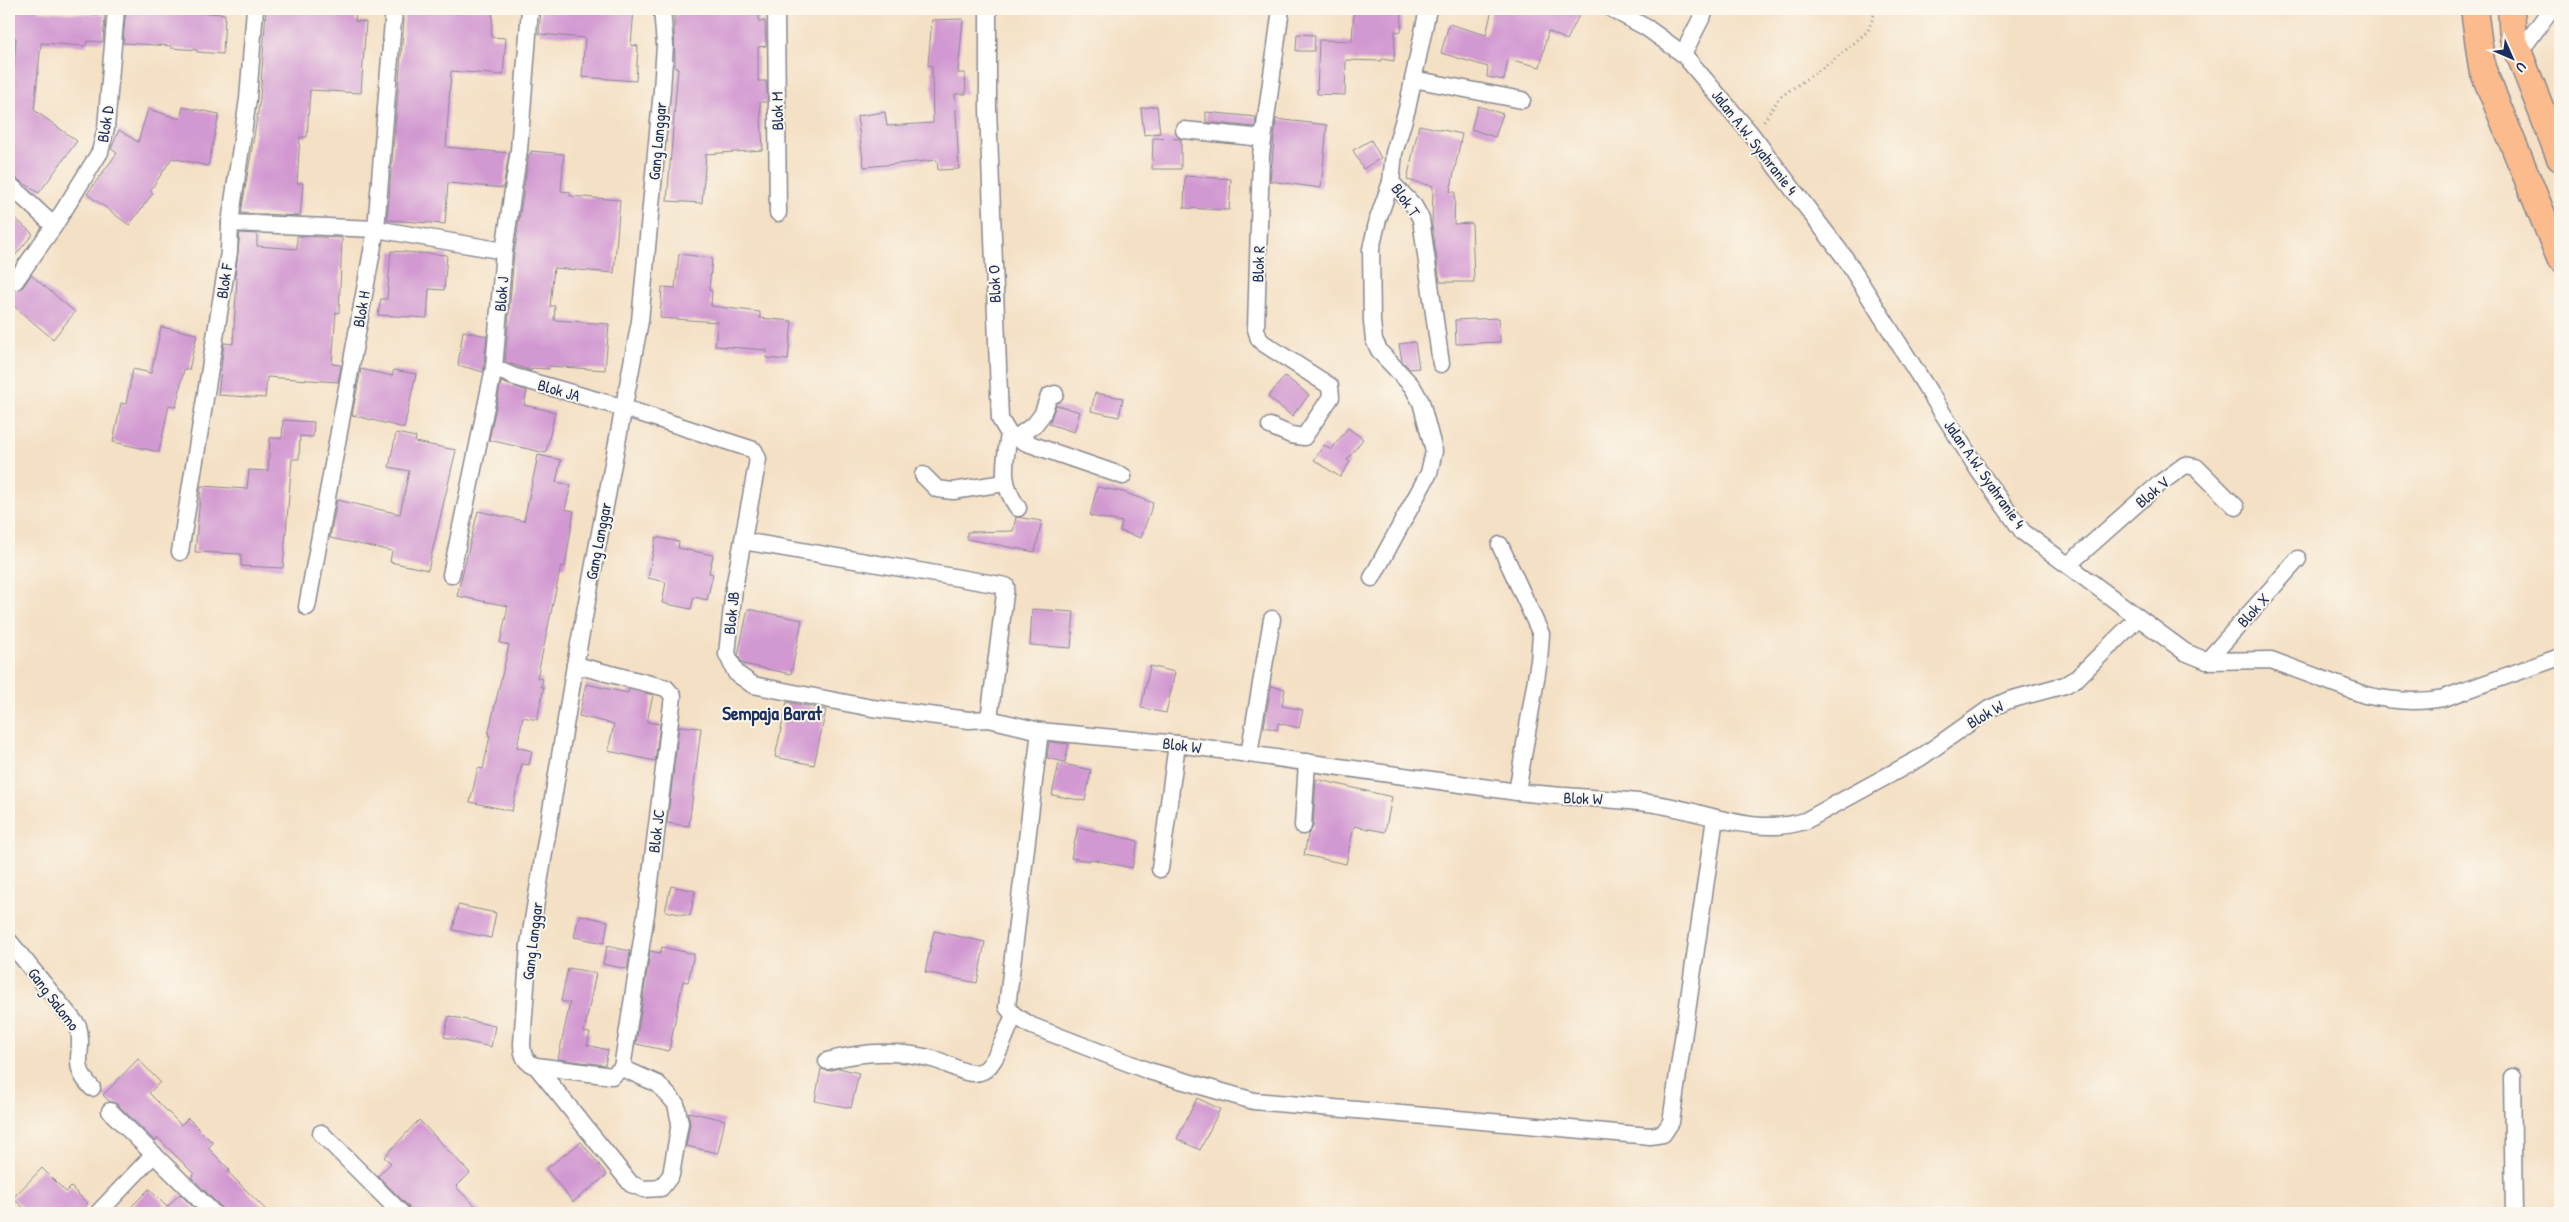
<svg xmlns="http://www.w3.org/2000/svg" width="2569" height="1222" font-family="'Patrick Hand',sans-serif">
<rect width="100%" height="100%" fill="#fbf7ec"/>
<filter id="ink" filterUnits="userSpaceOnUse"><feTurbulence type="fractalNoise" baseFrequency=".02" numOctaves="2"/><feDisplacementMap in="SourceGraphic" scale="10" xChannelSelector="R" yChannelSelector="G"/><feConvolveMatrix kernelMatrix="1 2 1 2 8 2 1 2 1" color-interpolation-filters="sRGB"/></filter>
<filter id="wash" filterUnits="userSpaceOnUse"><feTurbulence type="fractalNoise" baseFrequency=".0096" numOctaves="4" result="noise"/><feDisplacementMap in="SourceGraphic" scale="20" xChannelSelector="R" yChannelSelector="G"/><feGaussianBlur stdDeviation="1.12" result="paint"/><feColorMatrix in="noise" values="0 0 0 0 0 0 0 0 0 0 0 0 0 0 0 0 0 1.4 0 .05"/><feComposite in="paint" operator="in"/></filter>
<g filter="url(#wash)">
<rect width="100%" height="100%" fill="#f4e0c4"/>
<g id="blocks">
<!-- building -->
<g fill="#d298d1">
<polygon points="9,9 39,9 38,11 105,15 103,42 87,41 86,46 41,43 34,110 77,141 39,193 9,174 9,91 12,93 16,38 9,37"/>
<polygon points="126,9 225,14 223,54 197,52 197,50 171,48 171,46 123,43"/>
<polygon points="266,9 356,9 355,21 366,22 361,93 310,90 307,137 300,137 297,183 303,183 300,216 241,213 260,100"/>
<polygon points="405,9 493,9 491,37 506,38 503,75 451,71 446,147 509,153 503,188 448,183 445,224 387,220"/>
<polygon points="541,9 634,9 631,45 638,46 636,81 582,77 585,38 539,34"/>
<polygon points="678,9 759,9 759,22 765,21 766,46 758,47 758,81 766,81 767,89 767,102 760,102 763,150 706,154 702,203 667,201 678,68 675,68 674,15 678,15"/>
<polygon points="1354,9 1402,9 1401,32 1395,31 1394,61 1382,59 1381,61 1346,60 1345,95 1317,94 1319,40 1352,41"/>
<polygon points="1492,9 1582,9 1567,40 1548,31 1540,67 1508,59 1504,80 1487,77 1488,67 1441,53 1449,24 1486,35"/>
<polygon points="963,19 958,73 965,73 966,94 955,94 959,169 938,170 937,160 864,167 857,116 885,112 887,126 933,123 932,66 928,65 932,20"/>
<polygon points="1297,34 1315,35 1314,51 1296,51"/>
<polygon points="1157,106 1160,133 1144,135 1141,108"/>
<polygon points="1478,106 1503,114 1495,137 1471,129"/>
<polygon points="183,107 219,114 208,166 172,158 150,191 153,193 129,225 87,194 117,153 111,149 119,130 138,142 148,109 180,119"/>
<polygon points="1206,112 1256,117 1255,127 1206,122"/>
<polygon points="1276,119 1327,125 1321,188 1270,181"/>
<polygon points="1419,125 1462,134 1450,192 1455,192 1454,224 1472,223 1474,282 1440,282 1432,225 1433,186 1407,180"/>
<polygon points="1153,138 1181,139 1181,169 1152,169"/>
<polygon points="1371,140 1381,158 1363,169 1353,150"/>
<polygon points="531,151 564,154 561,191 570,192 570,196 620,200 614,273 554,268 550,306 555,306 554,320 609,324 605,370 549,366 549,369 532,368 531,371 505,362 514,254 529,154 531,154"/>
<polygon points="1185,176 1231,179 1229,210 1184,208"/>
<polygon points="9,213 33,234 9,263"/>
<polygon points="240,233 257,234 257,246 297,249 297,236 342,238 339,313 336,312 332,364 341,365 338,382 267,377 265,398 218,395 224,343 233,344 237,278 235,278"/>
<polygon points="391,251 447,255 444,290 429,289 427,318 378,315 381,299 387,299"/>
<polygon points="679,254 712,258 709,290 712,291 711,306 760,312 760,318 792,321 788,360 766,358 767,350 715,346 718,322 660,318 662,287 675,288"/>
<polygon points="31,275 75,312 53,339 9,302 9,297 14,291 23,287"/>
<polygon points="1499,318 1500,342 1456,344 1455,320"/>
<polygon points="161,327 197,334 189,370 184,369 176,407 169,405 159,452 113,442 121,403 126,404 133,369 151,373"/>
<polygon points="463,331 487,336 483,372 458,365"/>
<polygon points="1415,342 1419,368 1410,369 1402,361 1399,344"/>
<polygon points="361,369 392,376 394,370 416,374 404,428 352,415"/>
<polygon points="1285,376 1309,395 1292,416 1268,397"/>
<polygon points="501,382 527,391 524,405 555,412 546,453 489,440"/>
<polygon points="1095,393 1123,398 1119,417 1091,411"/>
<polygon points="1056,405 1080,412 1074,432 1049,424"/>
<polygon points="283,420 314,422 313,437 300,436 299,459 292,459 283,568 241,566 241,554 195,552 201,486 247,489 249,470 268,471 270,438 282,438"/>
<polygon points="1348,428 1363,439 1347,460 1350,462 1340,477 1314,460 1324,445 1331,450"/>
<polygon points="396,433 416,437 415,442 456,450 428,570 390,562 392,551 330,538 337,500 400,514 409,471 389,467"/>
<polygon points="538,455 561,460 556,482 571,485 565,509 574,511 565,567 561,566 537,678 543,679 541,687 544,687 537,720 523,717 517,747 532,751 529,765 522,764 512,811 470,802 478,768 483,769 490,736 488,735 509,645 500,643 508,606 457,596 478,511 524,521"/>
<polygon points="1097,487 1123,492 1153,503 1141,538 1120,531 1122,522 1090,516"/>
<polygon points="1016,517 1042,521 1035,552 967,539 967,532 1013,531"/>
<polygon points="656,537 679,542 678,548 713,555 709,573 713,574 707,600 694,597 691,609 662,603 666,582 648,578"/>
<polygon points="748,609 802,620 791,674 743,664 738,655"/>
<polygon points="1032,609 1074,612 1071,648 1030,645"/>
<polygon points="1150,666 1175,672 1166,713 1141,708"/>
<polygon points="586,684 628,693 629,689 653,695 647,722 660,724 655,761 608,751 614,724 579,716"/>
<polygon points="1271,686 1285,689 1282,706 1303,710 1299,728 1278,723 1277,730 1264,727"/>
<polygon points="787,702 826,710 814,765 775,757"/>
<polygon points="679,726 701,728 689,826 667,823"/>
<polygon points="1049,742 1069,744 1065,762 1047,758"/>
<polygon points="1059,763 1091,770 1085,801 1052,795"/>
<polygon points="1316,779 1392,797 1385,832 1354,826 1346,864 1304,855 1308,835 1313,827"/>
<polygon points="1078,827 1138,841 1132,868 1090,859 1090,861 1071,858"/>
<polygon points="671,886 695,891 690,916 665,911"/>
<polygon points="458,905 496,913 491,938 453,930"/>
<polygon points="579,915 608,921 604,943 574,937"/>
<polygon points="934,931 985,942 977,983 925,972"/>
<polygon points="607,946 630,951 627,969 603,964"/>
<polygon points="662,947 694,954 688,982 683,981 669,1051 636,1044 650,951 660,953"/>
<polygon points="568,968 596,973 584,1032 590,1033 587,1045 608,1050 605,1065 558,1059 570,1003 561,1001"/>
<polygon points="449,1016 495,1026 491,1047 444,1037"/>
<polygon points="138,1059 160,1082 149,1093 181,1125 188,1118 213,1143 208,1148 230,1170 228,1172 269,1213 223,1213 220,1206 191,1177 194,1174 158,1138 155,1141 117,1104 109,1101 103,1095"/>
<polygon points="839,1068 859,1073 851,1108 815,1101 821,1069 829,1071"/>
<polygon points="1197,1098 1220,1109 1200,1150 1177,1139"/>
<polygon points="688,1112 725,1120 718,1153 686,1146 690,1124"/>
<polygon points="419,1120 470,1173 456,1187 483,1213 411,1213 408,1206 378,1176 391,1163 384,1157"/>
<polygon points="581,1142 607,1175 573,1202 546,1169"/>
<polygon points="42,1168 66,1192 71,1187 88,1204 79,1213 29,1213 13,1198"/>
<polygon points="149,1189 167,1207 180,1194 199,1213 125,1213"/>
</g>
</g>
</g>
<g filter="url(#ink)">
<use href="#blocks" fill-opacity="0" stroke="#888891" stroke-width="1"/>
<g fill="none" stroke-linecap="round" stroke-linejoin="round">
<!-- minor casing -->
<g stroke="#888891" stroke-width="19">
<g id="minor">
<polyline points="776,9 778,213"/>
<polyline points="988,9 988,108 1000,419 1009,434 1027,443 1123,476"/>
<polyline points="1428,9 1407,109 1394,153 1391,182 1414,206 1421,219 1441,364"/>
<path d="M1612 9 1647 28 1683 54 1751 134 1845 258 1979 471 2023 532 2185 652 2207 661 2271 660 2365 695C2391 701 2419 703 2444 698L2560 657"/>
<polyline points="2519,53 2551,9"/>
<polyline points="1683,54 1706,9"/>
<polyline points="1413,79 1522,100"/>
<polyline points="1184,130 1263,138"/>
<polyline points="9,184 54,226"/>
<polyline points="230,223 376,229 504,251"/>
<polyline points="15,281 54,226 100,152 106,128 116,9"/>
<path d="M494 368 515 377 624 408 754 450 758 459 734 588 727 654 736 673 753 685 872 708 969 720 989 719 1040 731 1177 744 1517 792C1563 797 1609 798 1655 804 1706 811 1753 837 1805 821L1920 758 1989 709 2009 700 2065 685 2077 678 2138 618"/>
<polyline points="1270,426 1291,435 1304,437 1331,397 1330,386 1263,343 1259,339 1256,329 1261,155 1281,9"/>
<path d="M1009 434C1005 463 999 482 1018 508"/>
<polyline points="1017,437 1035,424 1042,415 1049,396 1055,394"/>
<polyline points="923,475 937,489 953,491 1004,483"/>
<polyline points="743,541 1006,586 989,719"/>
<polyline points="1500,545 1541,634 1539,661 1517,792"/>
<polyline points="180,552 229,252 230,223 248,99 255,9"/>
<polyline points="2069,564 2159,484 2185,465 2196,467 2236,507"/>
<polyline points="451,575 494,368 504,251 519,150 530,9"/>
<polyline points="1372,578 1429,473 1434,451 1421,402 1412,386 1380,352 1374,340 1372,322 1371,249 1378,219 1391,182"/>
<polyline points="307,607 376,229 394,9"/>
<polyline points="2207,661 2298,559"/>
<polyline points="575,665 666,688 673,696 646,914 622,1068"/>
<polyline points="1040,731 1007,1007 1014,1015 1032,1026 1149,1071 1254,1101 1650,1136 1663,1134 1671,1122 1715,818"/>
<polyline points="1249,754 1272,619"/>
<polyline points="1303,826 1307,762"/>
<polyline points="1160,869 1177,744"/>
<path d="M9 941 78 1026C86 1052 68 1063 92 1088"/>
<path d="M827 1061C863 1051 899 1049 936 1060 950 1064 968 1078 983 1071 996 1065 1008 1028 1014 1015"/>
<polyline points="536,1066 631,1184 644,1189 661,1188 671,1175 680,1123 676,1104 658,1084 622,1068"/>
<path d="M622 1068 612 1076 536 1066C525 1063 522 1054 522 1044L529 944 575 665 640 321 662 90 665 45 662 9"/>
<polyline points="2512,1077 2514,1213"/>
<polyline points="110,1111 213,1213"/>
<polyline points="321,1133 401,1213"/>
<polyline points="98,1213 154,1154"/>
</g>
</g>
<!-- primary casing -->
<g stroke="#888891" stroke-width="29">
<g id="primary">
<polyline points="2474,9 2482,68 2560,258"/>
<polyline points="2511,9 2513,38 2560,158"/>
</g>
</g>
<!-- path -->
<polyline stroke="#888891" stroke-width="3" stroke-dasharray="1 4" stroke-linecap="butt" points="1764,121 1780,97 1835,59 1868,31 1876,9"/>
<!-- minor -->
<use href="#minor" stroke="#fff" stroke-width="16"/>
<!-- primary -->
<use href="#primary" stroke="#fbbb8d" stroke-width="26"/>
</g>
</g>
<g text-anchor="middle" dominant-baseline="central" stroke-width="4" stroke-linejoin="round" paint-order="stroke">
<!-- street labels -->
<g font-size="16" fill="#1b2f5e" stroke="#fbf7ec">
<text transform="translate(777 111) rotate(-91)">Blok M</text>
<text transform="translate(105 124) rotate(-81)">Blok D</text>
<text transform="translate(657 141) rotate(-85)">Gang Langgar</text>
<text transform="translate(1755 142) rotate(52)">Jalan A.W. Syahranie 4</text>
<text transform="translate(1406 200) rotate(55)">Blok T</text>
<text transform="translate(1258 264) rotate(-88)">Blok R</text>
<text transform="translate(224 281) rotate(-81)">Blok F</text>
<text transform="translate(994 284) rotate(-92)">Blok O</text>
<text transform="translate(501 294) rotate(-85)">Blok J</text>
<text transform="translate(361 309) rotate(-80)">Blok H</text>
<text transform="translate(559 390) rotate(16)">Blok JA</text>
<text transform="translate(1985 474) rotate(55)">Jalan A.W. Syahranie 4</text>
<text transform="translate(2152 492) rotate(-40)">Blok V</text>
<text transform="translate(598 541) rotate(-79)">Gang Langgar</text>
<text transform="translate(2253 610) rotate(-48)">Blok X</text>
<text transform="translate(731 613) rotate(-84)">Blok JB</text>
<text transform="translate(1985 714) rotate(-30)">Blok W</text>
<text transform="translate(1182 745) rotate(7)">Blok W</text>
<text transform="translate(1583 798) rotate(2)">Blok W</text>
<text transform="translate(656 831) rotate(-83)">Blok JC</text>
<text transform="translate(532 941) rotate(-83)">Gang Langgar</text>
<text transform="translate(54 999) rotate(53)">Gang Salomo</text>
</g>
<!-- quarter labels -->
<g font-size="19" font-weight="bold" fill="#1b2f5e" stroke="#fbf7ec">
<text x="772" y="713">Sempaja Barat</text>
</g>
</g>
<!-- margin -->
<rect width="2569" height="1222" fill="none" stroke="#fbf7ec" stroke-width="30"/>
<!-- north arrow -->
<g transform="translate(2512 58) rotate(135)" stroke="#fbf7ec" stroke-width="4" paint-order="stroke">
<path d="M0-4L9 19L0 12L-9 19Z" fill="#1b2f5e"/>
<text y="-8" font-size="14" font-weight="bold" text-anchor="middle" fill="#1b2f5e">U</text>
</g>
</svg>
